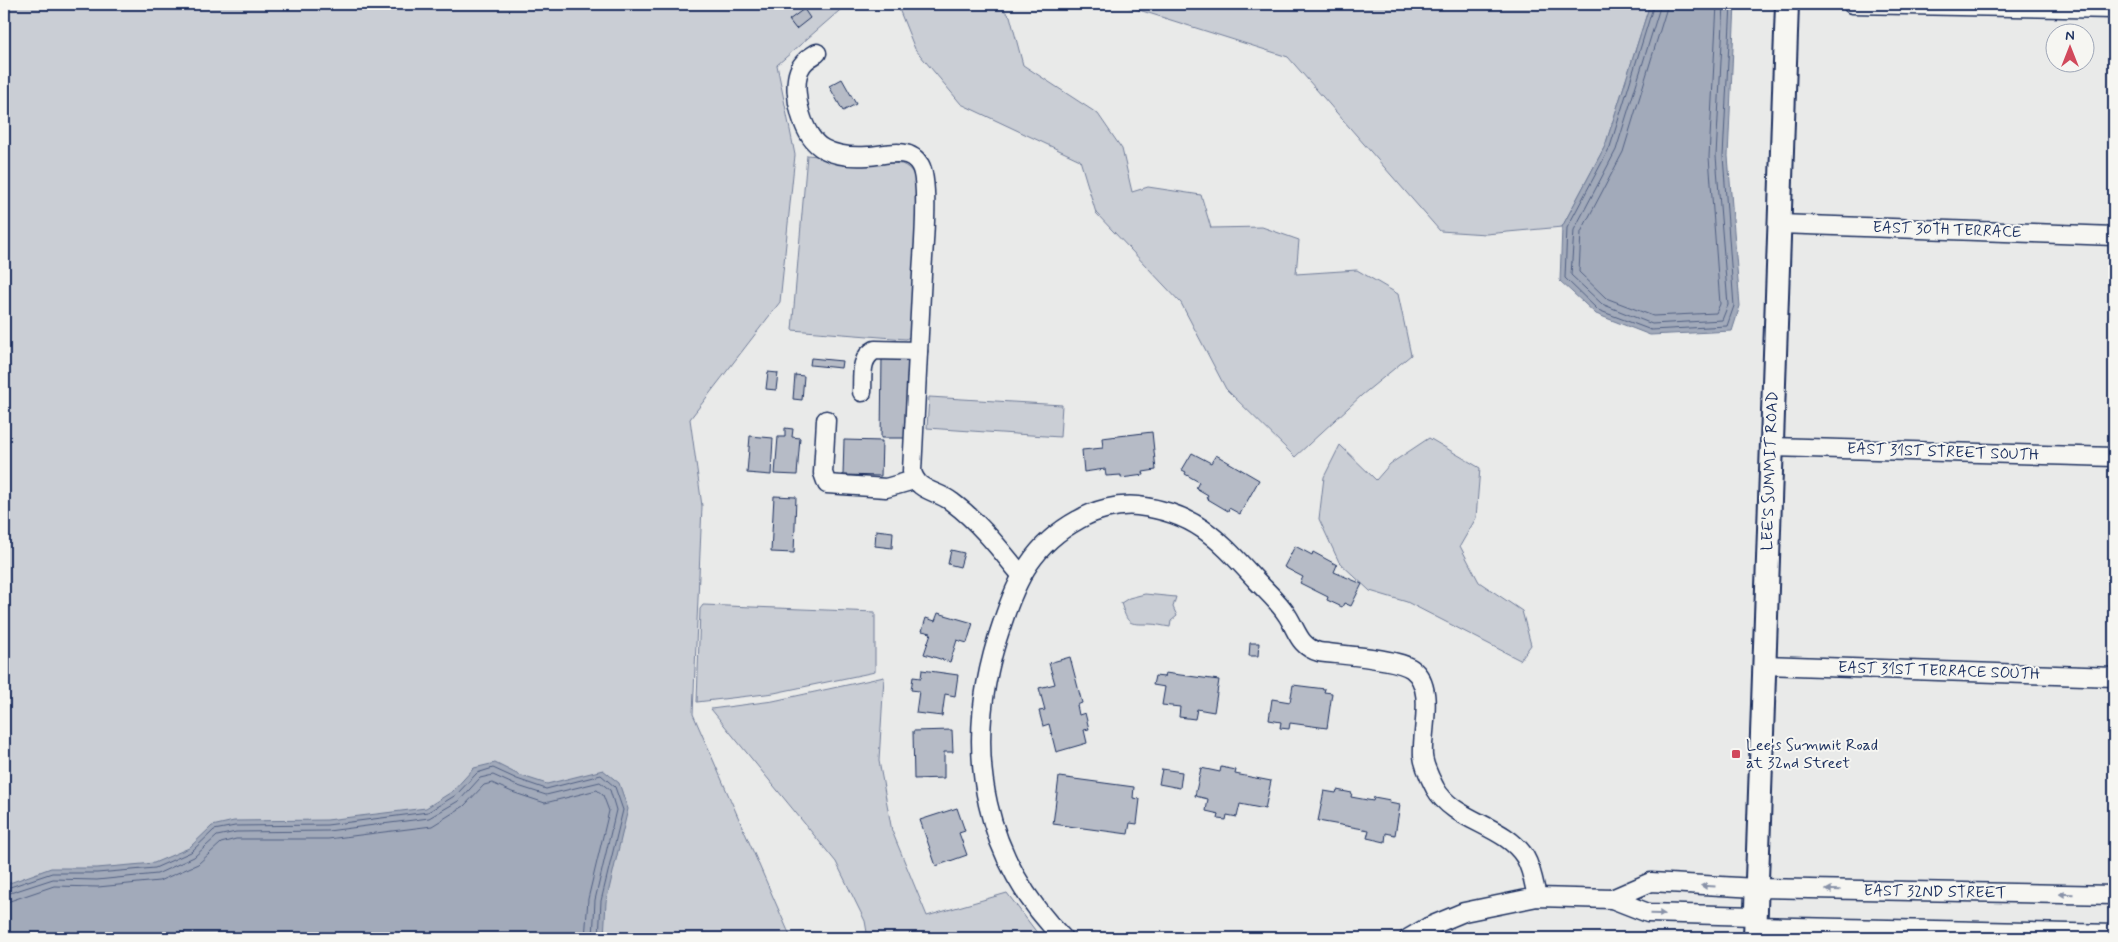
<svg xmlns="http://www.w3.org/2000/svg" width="2118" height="942" font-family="Mynerve,sans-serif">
<rect width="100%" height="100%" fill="#e9eae9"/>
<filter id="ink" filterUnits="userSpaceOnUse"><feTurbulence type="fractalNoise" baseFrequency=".02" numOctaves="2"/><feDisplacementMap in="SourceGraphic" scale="10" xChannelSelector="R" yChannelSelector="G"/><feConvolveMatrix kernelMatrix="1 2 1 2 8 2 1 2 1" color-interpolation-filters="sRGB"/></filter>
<g filter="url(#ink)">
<!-- green -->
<g fill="#caced5" stroke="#727e9a">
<polygon points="4,4 847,4 777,65 795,155 780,302 690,419 702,506 693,714 791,938 4,938"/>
<polygon points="897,4 997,4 1010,16 1023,65 1098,114 1122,149 1132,192 1148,187 1201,195 1211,228 1262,227 1299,240 1296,274 1357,270 1398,294 1411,355 1362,395 1295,457 1226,389 1181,303 1096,213 1080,160 961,104 915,49"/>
<polygon points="1120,4 1650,4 1605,146 1562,227 1486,234 1440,231 1288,57"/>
<path d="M807 155 902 164C912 169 915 174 917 185L912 331 911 336 906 339 792 330Z"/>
<polygon points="929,397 1062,405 1060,437 927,428"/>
<polygon points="1429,438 1480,468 1476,518 1460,546 1479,582 1522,611 1531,645 1520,660 1407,602 1370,591 1339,562 1319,519 1324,477 1340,445 1376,480 1390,464"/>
<path d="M1145 594 1176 597 1173 607 1177 616 1171 621 1170 627C1163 626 1156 624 1149 624 1128 624 1128 625 1121 603L1129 598Z"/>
<polygon points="703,605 875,612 875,672 774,693 697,702 700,609"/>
<polygon points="884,677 879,761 892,831 927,916 1007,893 1041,938 868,938 865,921 836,862 711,709 773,701"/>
<polygon points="1796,934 1907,938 1787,938"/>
</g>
<!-- water -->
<g fill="#a2aaba" stroke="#6c7995">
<polygon points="1650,4 1735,4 1728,156 1740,306 1732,331 1650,335 1596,314 1560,281 1562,227 1605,146"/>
<polygon points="495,763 519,775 547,784 603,770 619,783 628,809 606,902 604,938 4,938 4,885 51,868 97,868 154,863 189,848 212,826 234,821 327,820 426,808 453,791 474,768"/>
</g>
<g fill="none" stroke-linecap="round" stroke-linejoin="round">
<!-- shore -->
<g stroke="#516083" stroke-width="1">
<polyline points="1654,4 1610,147 1567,228 1565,278 1598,310 1651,330 1727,326 1734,306 1723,156 1731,4"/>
<polyline points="1661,4 1616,150 1574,230 1571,275 1602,304 1652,324 1722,320 1728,305 1716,156 1724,4"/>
<polyline points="1668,4 1623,152 1581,232 1579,272 1606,298 1653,316 1716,313 1720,304 1709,157 1717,4"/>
<polyline points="4,889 52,873 97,873 155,868 191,852 214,830 235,826 327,825 428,812 456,795 477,773 493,768 517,779 546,789 601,775 615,787 623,810 601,901 599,938"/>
<polyline points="4,895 53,879 97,880 157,874 194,857 217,836 236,832 328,831 429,818 460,800 480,778 493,775 515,785 546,795 600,782 610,790 616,810 595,900 593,938"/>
<polyline points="4,903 54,886 98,887 159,881 198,864 221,843 236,839 328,839 432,826 464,806 484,785 492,783 512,792 545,803 597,790 603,795 609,811 588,899 585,938"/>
</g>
</g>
<!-- building -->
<g fill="#b6bbc6" stroke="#1b2f5e">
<polygon points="804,9 810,18 796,29 789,20"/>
<polygon points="842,79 856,104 843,111 829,86"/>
<polygon points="882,356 908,356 905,438 881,438"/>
<polygon points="811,358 842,361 841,368 810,365"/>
<polygon points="768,372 778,373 776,390 766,389"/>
<polygon points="795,375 804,376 802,400 793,399"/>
<polygon points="785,428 793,429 792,437 800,438 797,475 775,474 778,437 785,437"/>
<polygon points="1152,432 1156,470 1143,472 1144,475 1121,478 1121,475 1106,476 1105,469 1084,472 1082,450 1103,448 1102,438"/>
<polygon points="750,436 773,438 771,475 747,473"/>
<polygon points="844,440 882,441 881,476 843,475"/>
<polygon points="1192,453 1211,463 1216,455 1259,480 1240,514 1229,508 1228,511 1206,498 1208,495 1196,488 1199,482 1185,474 1186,472 1182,470"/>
<polygon points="774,496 796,497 794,553 771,552"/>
<polygon points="876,530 893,532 892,548 875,546"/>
<polygon points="1295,546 1312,555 1313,552 1337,565 1334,572 1362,584 1351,606 1344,603 1342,607 1327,600 1328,597 1300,583 1303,577 1284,567"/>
<polygon points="951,550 964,553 960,567 948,564"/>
<polygon points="938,613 973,623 967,643 957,640 950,662 924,654 931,633 922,631 926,618 935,621"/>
<polygon points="1250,643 1259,643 1258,656 1249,656"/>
<polygon points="1070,657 1082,703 1077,705 1079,715 1085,713 1089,729 1084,730 1087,743 1056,752 1049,724 1043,726 1039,711 1045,710 1039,688 1055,684 1049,663"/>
<polygon points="922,670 958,675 955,696 945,694 942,716 916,713 919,691 911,690 913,677 921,678"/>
<polygon points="1165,673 1219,680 1214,712 1197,709 1195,719 1179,717 1180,707 1162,705 1165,687 1153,685 1155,676 1164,677"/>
<polygon points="1293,685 1325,689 1324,692 1332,693 1327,728 1290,723 1289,729 1280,728 1281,722 1269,720 1272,699 1290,702"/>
<polygon points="952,730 953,752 944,752 944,778 914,779 913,731"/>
<polygon points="1221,767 1236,770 1235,774 1271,781 1265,809 1240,804 1237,817 1227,815 1226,820 1218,819 1219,814 1206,811 1208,799 1195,796 1201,768 1220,772"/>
<polygon points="1162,769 1182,772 1180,788 1159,784"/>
<polygon points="1059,777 1134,787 1133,798 1140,799 1137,824 1130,823 1128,834 1053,824"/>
<polygon points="1337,790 1352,793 1351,797 1373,801 1374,797 1390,800 1389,803 1400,805 1395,835 1386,833 1385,842 1367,838 1369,830 1318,821 1324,791 1336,793"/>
<polygon points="957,808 965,831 959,833 967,855 936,866 920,820"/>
</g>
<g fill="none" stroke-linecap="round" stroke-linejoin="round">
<!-- minor casing -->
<g stroke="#1b2f5e" stroke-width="21">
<g id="minor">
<polyline points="1852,4 2114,9"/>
<path d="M817 53C809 58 802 62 799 71 791 92 803 139 824 149 837 156 854 157 868 156 886 155 909 146 920 165 930 182 923 252 922 274 919 340 915 405 912 471 917 492 937 490 952 502 979 522 1000 549 1021 575"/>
<polyline points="1779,224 2114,236"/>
<path d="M862 392C863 377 859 358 875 350L918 351"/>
<polyline points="826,420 823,473 827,484 886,488 914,480"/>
<polyline points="1771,447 2114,457"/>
<polyline points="1764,665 2114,677"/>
<polyline points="1612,899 1651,882 1756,888 2114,895"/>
<polyline points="1755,926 2114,934"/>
<path d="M1063 938C1026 902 999 854 988 804 974 742 982 682 1002 624 1017 578 1034 544 1078 520 1095 510 1117 504 1138 506 1196 513 1218 539 1256 580 1266 591 1279 602 1287 615 1297 630 1299 647 1319 652 1340 655 1397 658 1412 669 1436 687 1421 730 1423 756 1424 767 1430 778 1435 788 1454 822 1504 824 1525 857 1532 869 1534 884 1537 897"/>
<polyline points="1409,938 1428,927 1464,912 1537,897 1612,899 1648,913 1754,916"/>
</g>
</g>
<!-- major casing -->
<g stroke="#1b2f5e" stroke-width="26">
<polyline id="major" points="1755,938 1787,4"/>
</g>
<!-- minor -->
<use href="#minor" stroke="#f6f6f2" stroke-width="18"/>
<!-- major -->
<use href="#major" stroke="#f6f6f2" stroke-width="22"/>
</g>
<!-- one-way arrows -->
<defs><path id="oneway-solid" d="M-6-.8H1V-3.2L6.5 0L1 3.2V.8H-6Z" transform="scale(1.25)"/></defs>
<g fill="#8892a8">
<use href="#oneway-solid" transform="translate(1708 886) rotate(-177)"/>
<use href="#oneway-solid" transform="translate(1833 890) rotate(-179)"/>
<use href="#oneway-solid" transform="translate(2066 894) rotate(-179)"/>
<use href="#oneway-solid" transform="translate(1658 914) rotate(1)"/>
</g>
</g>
<!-- markers -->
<rect fill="#d1495b" stroke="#f6f6f2" stroke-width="2" x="1731" y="749" width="10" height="10" rx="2.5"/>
<g text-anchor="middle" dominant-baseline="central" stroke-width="4" stroke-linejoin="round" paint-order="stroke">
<!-- street labels -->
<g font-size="16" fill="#1b2f5e" stroke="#f6f6f2">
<text transform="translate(1947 230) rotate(2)">EAST 30TH TERRACE</text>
<text transform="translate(1943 452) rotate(2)">EAST 31ST STREET SOUTH</text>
<text transform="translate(1770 471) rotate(-88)">LEE'S SUMMIT ROAD</text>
<text transform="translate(1939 671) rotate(2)">EAST 31ST TERRACE SOUTH</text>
<text transform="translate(1935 892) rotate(1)">EAST 32ND STREET</text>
</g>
<!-- poi labels -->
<g font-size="16" fill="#1b2f5e" stroke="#f6f6f2" text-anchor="start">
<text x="1746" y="745">Lee's Summit Road<tspan x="1746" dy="18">at 32nd Street</tspan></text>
</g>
</g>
<!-- margin -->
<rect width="2118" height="942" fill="none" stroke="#f6f6f2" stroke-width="20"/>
<rect x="10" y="10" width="2098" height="922" fill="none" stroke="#1b2f5e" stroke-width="2" filter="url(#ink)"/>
<!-- north arrow -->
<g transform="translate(2070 48)"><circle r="24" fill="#f6f6f2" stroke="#9ea6b7"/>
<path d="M0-4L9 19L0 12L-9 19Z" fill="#d1495b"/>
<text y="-8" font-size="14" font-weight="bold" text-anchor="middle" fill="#1b2f5e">N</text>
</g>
</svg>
